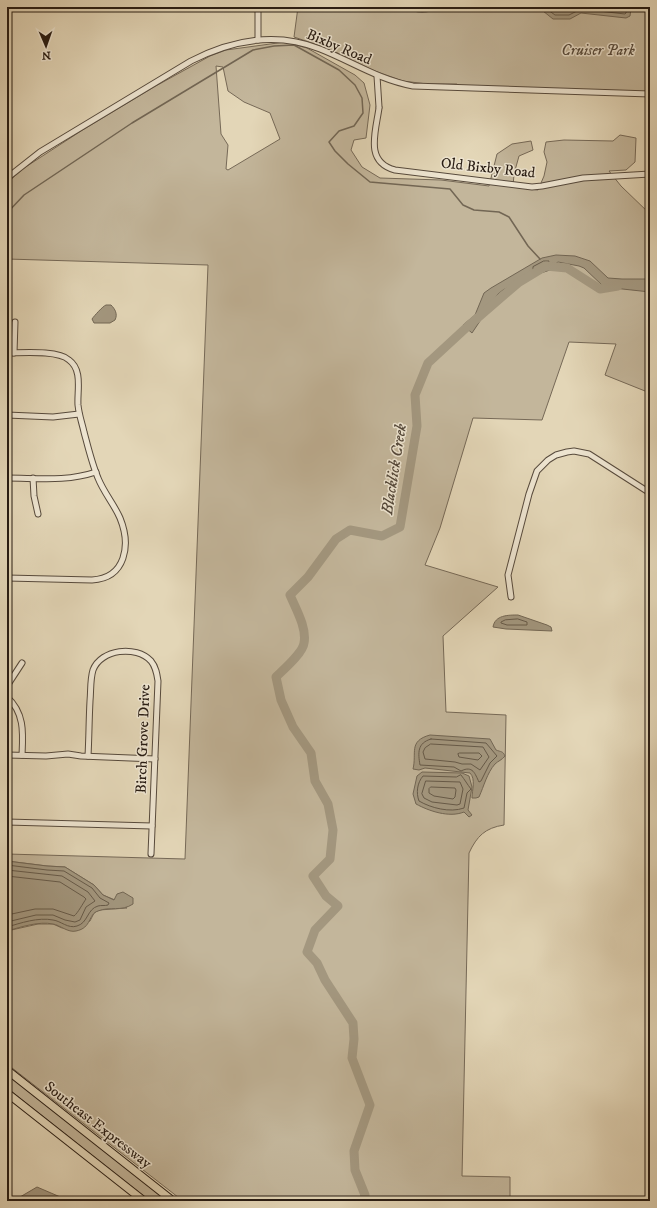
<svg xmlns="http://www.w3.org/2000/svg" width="657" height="1208" font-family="'IM FELL DW Pica',serif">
<rect width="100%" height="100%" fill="#e3d6b7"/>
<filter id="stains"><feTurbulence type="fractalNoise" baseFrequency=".005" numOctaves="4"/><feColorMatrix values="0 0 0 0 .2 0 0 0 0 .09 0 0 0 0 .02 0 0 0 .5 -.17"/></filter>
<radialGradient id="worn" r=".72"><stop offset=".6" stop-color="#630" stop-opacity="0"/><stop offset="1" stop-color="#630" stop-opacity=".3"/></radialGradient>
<!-- green -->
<g fill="#c3b69b" stroke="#766957" fill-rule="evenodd">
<path d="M298 7H403C419 14 425 14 441 7H650V94L457 88V84H427L403 81 375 71 329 49 294 37Z"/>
<path d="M285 42 307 48 355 75 364 83 370 105 366 138 354 140 351 150 362 167 380 178 441 180 489 186 497 154 512 144 531 141 533 150 519 156 514 174 513 187 538 190 544 176 547 162 544 152 546 142 564 140 613 141 620 135 636 138 635 162 626 170 609 171 621 186 650 214V393L605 375 616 344 569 342 542 420 473 418 440 528 425 565 498 587 443 636 446 712 506 715 504 825C485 828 477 836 469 853L462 1176 510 1177V1201H183L7 1064V931L38 924H53L62 928 90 921 94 913 99 910 127 908 115 900 103 895 94 885 65 867 47 866 7 861V854L185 859 208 265 7 259V183L24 168 81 131 154 87 210 56 226 50ZM216 66 223 67 228 91 244 102 270 113 280 139 228 170 226 169 228 145 221 134Z"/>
<polygon points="7,1074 167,1201 150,1201 7,1088"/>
</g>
<!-- water -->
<g fill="#a3977f" stroke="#726654">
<polygon points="538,7 631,7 631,8 630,16 626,18 581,13 570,19 553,19"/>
<polygon points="556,255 575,256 590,261 608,278 622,279 650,279 650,292 604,287 584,268 579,266 558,262 552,266 553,269 523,279 503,290 498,294 472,333 463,325 475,315 484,293 491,288 542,258"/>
<path d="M106 305H111C115 309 118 314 115 320L110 323H94L92 319C94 316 103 306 106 305Z"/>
<path d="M518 615 547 625 551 627 552 631 506 629 493 627C495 615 508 615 518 615Z"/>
<path d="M430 735 490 739 496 750C501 752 503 751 505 756 502 760 498 761 495 764 487 773 484 786 479 797L476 798H472C472 790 476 779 470 773L425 768 419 770 413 769C417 753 408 741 430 735Z"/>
<path d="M422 772 462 773 469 776 472 787 468 810 472 815 469 817 464 812C449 818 429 811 416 804L413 794 417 776Z"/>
<path d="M7 861 47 866 65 867 94 885 103 895 114 900 117 894 123 892 133 898V904C121 912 110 906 98 911 88 914 92 928 76 931 68 933 60 925 53 924 39 921 21 927 7 931Z"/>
<polygon points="37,1187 65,1199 75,1201 20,1201 20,1197"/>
</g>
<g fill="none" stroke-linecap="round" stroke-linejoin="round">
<!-- shore -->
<g stroke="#665a49" stroke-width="1">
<polyline points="544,7 555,15 569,15 581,9 625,14 626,13 627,7"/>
<polygon points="544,261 549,261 547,267 535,271 533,270 533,267"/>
<polygon points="518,619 527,622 527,625 507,625 501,623 501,622 505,620"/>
<path d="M431 739 486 743 497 756 490 763 481 781 479 782C475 774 473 765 461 771L454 767 420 765C418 753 417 743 431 739Z"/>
<polygon points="431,744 483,747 489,757 480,770 471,764 462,764 455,762 425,759 423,752 425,748"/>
<polygon points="460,753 479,753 482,756 478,760 459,757 458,754"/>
<path d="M461 775C465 780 467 784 471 789L467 793 464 808C450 813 431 808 419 801 416 793 417 783 423 776L456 777Z"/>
<polygon points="426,781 460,782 463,789 460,804 457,805 432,802 424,798 422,794"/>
<polygon points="431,787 455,788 456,790 455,797 453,799 434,796 429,793 429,789"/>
<path d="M7 865 47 870 64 871 92 888 100 898 109 903 108 905C105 906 101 905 98 906 87 909 88 923 77 926 68 929 61 921 53 920 38 917 21 923 7 927"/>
<polyline points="7,870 62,876 88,892 95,901 86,907 80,920 75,922 65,920 53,915 36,915 7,922"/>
<path d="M7 876 60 882 84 897 86 899C83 903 78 913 74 916L53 909H35L7 915"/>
</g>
<!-- stream -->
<polyline stroke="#726654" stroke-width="1.5" points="7,213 24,195 132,123 253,50 274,46 294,45 339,70 355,85 362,98 363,113 354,126 339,131 329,142 335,151 348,164 370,182 450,189 463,205 474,210 499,212 509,217 528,246 540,259"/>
<!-- river -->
<path stroke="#a3977f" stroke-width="9" d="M363 1201 365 1195 355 1170 354 1151 370 1105 352 1058 354 1039 353 1023 325 980 317 963 307 952 315 930 338 906 326 896 313 876 330 859 333 830 328 804 315 781 311 753 293 727 281 700 276 677C283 670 303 653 304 643 307 628 296 609 290 595L308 577 336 539 350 530 382 536 400 527 417 426 415 395 428 363 467 327 518 283 546 266 567 268 600 289 618 286"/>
<!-- minor casing -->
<g stroke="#574a3c" stroke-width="7">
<g id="minor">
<polyline points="258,40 258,7"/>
<polyline points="377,76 379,107"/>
<path d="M379 108C376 131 364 162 395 170L532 187 542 186 583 178 650 174"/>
<path d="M7 178 40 152 191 61C232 40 275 31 320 49 353 62 377 79 413 86L650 94"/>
<path d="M7 353C22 353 58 350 69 360 83 370 77 391 78 405 79 415 82 423 84 432 88 447 92 464 98 478 104 493 114 504 120 518 131 545 126 578 92 580L7 578"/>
<polyline points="14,353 15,322"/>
<polyline points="7,415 53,417 79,414"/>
<path d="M7 478C37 478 66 482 96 472"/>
<polyline points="33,478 34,496 38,514"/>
<polyline points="511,597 508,575 529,494 537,471 548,460 556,455 567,452 574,451 589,454 650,493"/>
<polyline points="7,686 22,663"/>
<path d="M7 697C25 713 23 734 22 755"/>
<polyline points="7,755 46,756 68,754 81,756 155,759"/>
<path d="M88 756C89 738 89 719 90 701 91 691 90 680 93 670 101 649 136 645 151 661 156 667 157 674 158 681L151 854"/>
<polyline points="7,822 152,826"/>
</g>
</g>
<!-- highway casing -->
<g stroke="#281c13" stroke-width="9">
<g id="highway">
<polyline points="7,1070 173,1201"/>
<polyline points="7,1093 144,1201"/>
</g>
</g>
<!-- minor -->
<use href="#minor" stroke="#ede4d0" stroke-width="5"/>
<!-- highway -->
<use href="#highway" stroke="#e3d6b7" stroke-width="7"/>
</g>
<g text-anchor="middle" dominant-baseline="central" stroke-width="3" stroke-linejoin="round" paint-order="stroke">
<!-- street labels -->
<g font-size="15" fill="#281c13" stroke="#ede4d0">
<text transform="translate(339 47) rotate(23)">Bixby Road</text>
<text transform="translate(488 168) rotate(6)">Old Bixby Road</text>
<text transform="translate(143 739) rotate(-88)">Birch Grove Drive</text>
<text transform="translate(98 1125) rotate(38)">Southeast Expressway</text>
</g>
<!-- park labels -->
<g font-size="15" font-style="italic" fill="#564a3c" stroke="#ede4d0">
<text x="598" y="50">Cruiser Park</text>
</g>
<!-- water labels -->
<g font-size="16" font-style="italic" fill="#534739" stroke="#ede4d0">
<text transform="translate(394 469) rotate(-81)">Blacklick Creek</text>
</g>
</g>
<!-- margin -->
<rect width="657" height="1208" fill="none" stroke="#e3d6b7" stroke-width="24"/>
<rect x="8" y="8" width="641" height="1192" fill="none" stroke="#281c13" stroke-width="2"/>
<rect x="12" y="12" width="633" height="1184" fill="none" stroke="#281c13"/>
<!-- north arrow -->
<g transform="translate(46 46) rotate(178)" stroke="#ede4d0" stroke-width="3" paint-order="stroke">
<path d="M0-3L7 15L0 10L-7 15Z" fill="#281c13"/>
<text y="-6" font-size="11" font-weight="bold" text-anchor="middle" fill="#281c13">N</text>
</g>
<rect width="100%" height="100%" filter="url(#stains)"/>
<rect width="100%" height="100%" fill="url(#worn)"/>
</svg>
